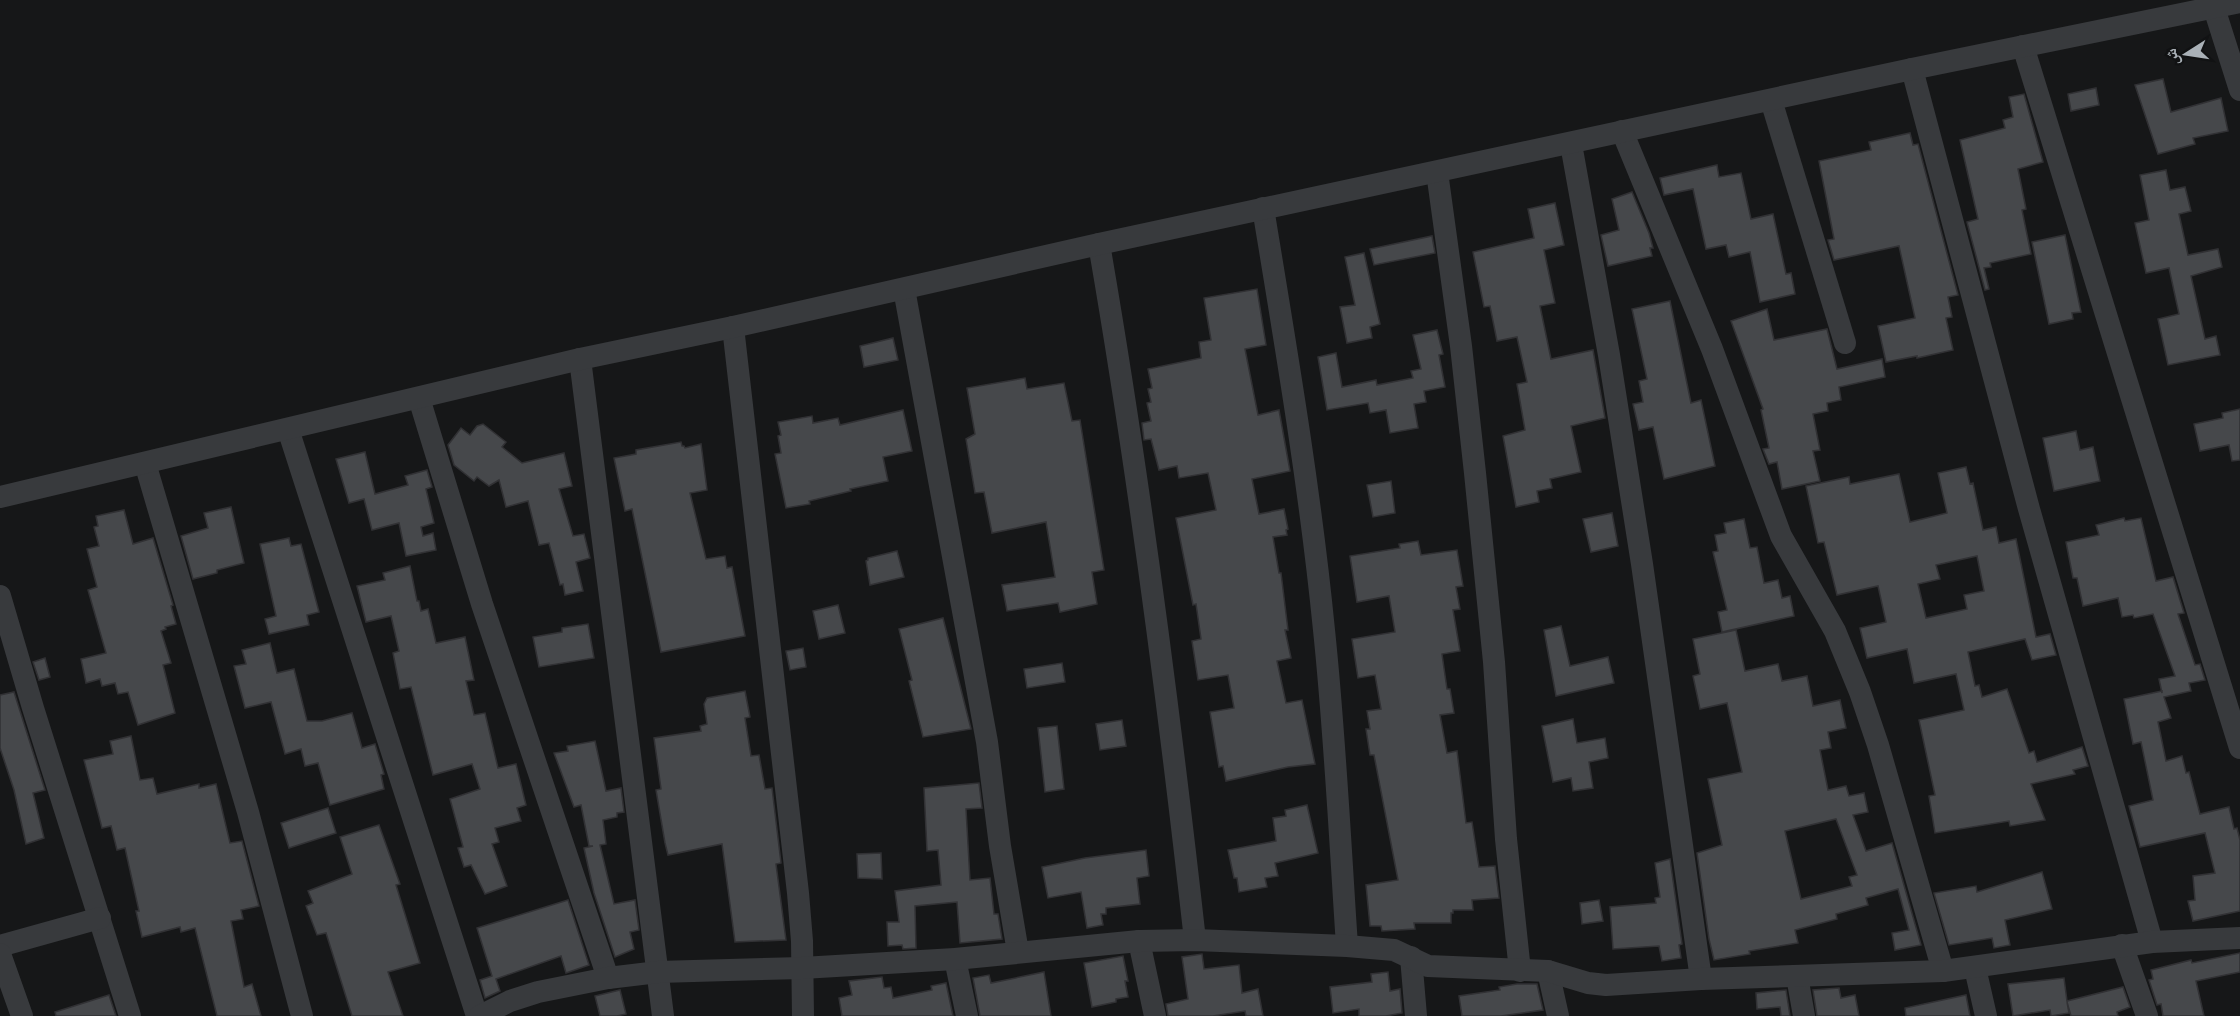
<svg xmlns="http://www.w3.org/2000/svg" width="2240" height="1016" font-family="'Exo 2','Noto Naskh Arabic',sans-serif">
<rect width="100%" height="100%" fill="#161718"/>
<!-- building -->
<g fill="#46484b" stroke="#313134" stroke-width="1.5" fill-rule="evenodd">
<polygon points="2163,79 2171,112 2221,98 2228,131 2193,138 2195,144 2158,154 2135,85"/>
<polygon points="2096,88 2099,105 2071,111 2068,94"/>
<polygon points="2024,94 2043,162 2018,169 2026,209 2022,210 2031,254 1990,263 1991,267 1984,268 1989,289 1985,290 1967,222 1978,219 1960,140 2005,128 2003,120 2013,117 2009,97"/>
<polygon points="1910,133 1913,145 1918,144 1958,295 1948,297 1952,317 1946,318 1953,350 1917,358 1917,356 1886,362 1878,326 1915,318 1899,246 1834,260 1828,240 1834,239 1819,161 1871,150 1869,142"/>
<polygon points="1717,165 1719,177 1741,173 1751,219 1773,214 1786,274 1791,273 1795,294 1760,302 1750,252 1729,257 1726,245 1706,249 1693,189 1664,195 1660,178"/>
<polygon points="2166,170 2170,190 2185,187 2191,211 2179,214 2188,255 2218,249 2222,267 2191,276 2205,339 2216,336 2220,355 2168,365 2158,319 2179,314 2169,268 2146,273 2135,223 2149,220 2140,175"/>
<polygon points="1632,192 1649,233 1653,248 1650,248 1652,256 1608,266 1601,235 1619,230 1612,199"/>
<polygon points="1555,203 1564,245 1544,250 1555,303 1540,306 1551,359 1593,350 1605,418 1571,426 1581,472 1550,479 1552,488 1537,491 1539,502 1516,507 1503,436 1525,430 1517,384 1527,382 1517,337 1497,341 1490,306 1484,307 1473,252 1534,238 1528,209"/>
<polygon points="2065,235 2081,312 2072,313 2073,319 2049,324 2032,242"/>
<polygon points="1432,236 1435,253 1374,265 1370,249"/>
<polygon points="1364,253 1380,324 1370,327 1372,338 1347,343 1340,307 1355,305 1345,257"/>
<polygon points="1257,289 1266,345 1245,349 1258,415 1279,410 1290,471 1252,479 1259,514 1284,509 1288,529 1286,530 1287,535 1273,537 1279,573 1281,573 1288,630 1285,630 1291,658 1277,661 1286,703 1302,700 1315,764 1288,767 1226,781 1223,766 1219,767 1210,712 1234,708 1228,675 1198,680 1192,641 1201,639 1196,604 1193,605 1176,518 1216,510 1208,473 1179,478 1177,466 1159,470 1151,439 1144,440 1142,423 1151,421 1147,403 1151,402 1148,389 1152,388 1148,369 1201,358 1199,342 1211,340 1204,298"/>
<polygon points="1670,301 1691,403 1701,400 1715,466 1664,479 1653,427 1639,430 1633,404 1643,402 1639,381 1647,379 1632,309"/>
<polygon points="1767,309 1774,340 1827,329 1837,369 1882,359 1885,377 1839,387 1841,400 1827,403 1828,411 1813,414 1820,450 1813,451 1820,481 1782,489 1777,462 1769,464 1763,449 1769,448 1761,410 1763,409 1731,321"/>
<polygon points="1437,330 1443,354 1439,355 1445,387 1424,391 1426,402 1414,404 1418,428 1390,433 1386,410 1370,413 1368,403 1327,410 1318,357 1336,353 1342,387 1376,380 1377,385 1413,378 1411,371 1421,369 1413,335"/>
<polygon points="893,338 898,360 864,367 860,346"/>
<polygon points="1025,378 1027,389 1064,383 1072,421 1080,420 1104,570 1092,572 1097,604 1060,612 1058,603 1007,611 1002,585 1055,577 1046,522 992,533 984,492 975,493 966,439 975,434 967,388"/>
<polygon points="2240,409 2240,460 2232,461 2229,445 2200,451 2194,424 2223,418 2222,413"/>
<polygon points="903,410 912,451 883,457 888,481 850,489 851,491 809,501 810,504 786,508 775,454 781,453 778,436 781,435 778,422 812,416 813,423 838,418 840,425"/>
<polygon points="483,424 506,442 502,447 522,463 564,453 572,486 559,489 573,536 584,534 590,558 576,562 583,591 565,595 563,584 560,585 549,543 539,545 528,501 506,507 499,480 489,486 477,477 474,481 454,465 448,445 461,428 470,435 477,426"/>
<polygon points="2076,431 2080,450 2093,447 2100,481 2054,491 2043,438"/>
<polygon points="681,442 682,446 684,446 685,448 701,444 707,490 690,493 706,559 725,556 727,568 732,567 745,636 661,652 632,509 625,511 614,458 636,454 636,450"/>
<polygon points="365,452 375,494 408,485 405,476 427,470 432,487 426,489 434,523 421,527 423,536 433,533 436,550 406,556 399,523 372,530 364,499 349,503 336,459"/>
<path d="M1966 467 1970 484 1973 483 1983 530 1996 527 1999 543 2016 539 2036 637 2050 634 2056 655 2032 660 2025 639 1968 652 1975 686 1979 685 1982 697 2007 689 2029 753 2034 751 2037 762 2082 747 2088 766 2073 770 2075 774 2031 784 2045 820 2010 826 2009 821 1935 833 1929 796 1935 795 1919 720 1964 710 1956 674 1914 683 1907 649 1867 658 1860 628 1886 622 1878 586 1837 595 1824 542 1818 543 1806 486 1849 477 1850 484 1899 474 1910 522 1947 513 1938 473ZM1977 556 1984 591 1964 595 1967 609 1926 618 1918 584 1940 579 1936 565Z"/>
<polygon points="1391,481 1395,513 1373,517 1367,485"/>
<polygon points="231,507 244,563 217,570 217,573 193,579 181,536 208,528 204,513"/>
<polygon points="124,510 133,544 153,538 173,605 171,606 176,624 165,627 166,629 161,631 171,663 163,665 175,713 138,725 128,692 118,694 115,683 102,686 100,679 86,683 81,659 106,653 88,590 97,587 87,549 99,546 94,527 98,526 96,516"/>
<polygon points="1612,513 1618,546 1591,552 1583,519"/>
<polygon points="2124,518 2125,521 2141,518 2156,581 2173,577 2184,613 2178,614 2195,665 2200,664 2205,680 2189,683 2191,691 2164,697 2171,718 2158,722 2166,761 2182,756 2186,773 2189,772 2200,814 2229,807 2234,829 2237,828 2240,840 2240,911 2193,921 2188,901 2195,900 2193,876 2215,873 2205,833 2140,847 2129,806 2153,800 2141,742 2133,744 2124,699 2162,691 2162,693 2159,679 2175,676 2153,614 2134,618 2133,615 2122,617 2118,598 2083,606 2077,578 2073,578 2066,542 2099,535 2096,525"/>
<polygon points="1744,519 1750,548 1757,547 1764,583 1778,580 1782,598 1790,596 1794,616 1722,632 1718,612 1727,610 1713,552 1718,551 1715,535 1726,533 1724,523"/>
<polygon points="289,538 291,546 301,544 319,612 307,615 309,625 269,634 265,619 276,616 260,544"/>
<polygon points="1418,541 1421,555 1457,550 1463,586 1456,587 1460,609 1453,610 1460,651 1442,654 1447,689 1450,689 1454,713 1440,715 1447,753 1457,751 1466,823 1472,822 1479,867 1495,866 1499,898 1472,900 1473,910 1453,910 1453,913 1451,913 1451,923 1414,923 1415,929 1382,931 1381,926 1370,926 1366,885 1398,880 1374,755 1370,755 1366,729 1370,729 1367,711 1381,709 1375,675 1358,678 1352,639 1395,632 1389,596 1357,602 1350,556 1400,548 1399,544"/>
<polygon points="897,551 904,577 870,585 866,561 868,560 868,558"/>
<polygon points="410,566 417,601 419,601 421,611 428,609 436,643 465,637 474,680 466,681 474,715 485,713 498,768 516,764 526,805 517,808 521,821 495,828 499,842 492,844 507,886 485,894 471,865 464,867 458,848 463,847 450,799 480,789 472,764 433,775 411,687 400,689 393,653 399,651 391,616 366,622 357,586 385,580 383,573"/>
<polygon points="838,605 845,633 819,639 813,611"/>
<polygon points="943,618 971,729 923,737 909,681 912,680 899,629"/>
<polygon points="588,624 594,658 539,667 533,637 562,632 562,628"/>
<polygon points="1561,626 1570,666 1608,657 1614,683 1556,696 1544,630"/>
<path d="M1736 630 1745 671 1778 664 1782 681 1807 676 1813 706 1840 700 1846 728 1828 732 1831 748 1820 750 1828 790 1846 786 1849 796 1864 793 1868 812 1853 815 1866 851 1892 843 1921 945 1895 950 1892 933 1909 930 1898 889 1866 898 1868 905 1836 914 1837 919 1795 930 1798 943 1749 951 1750 954 1714 960 1709 939 1697 853 1722 845 1708 779 1742 772 1727 703 1700 709 1693 676 1700 674 1693 639ZM1836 819 1857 875 1849 877 1852 886 1801 899 1785 831Z"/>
<polygon points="270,643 277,673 294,669 307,721 322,721 352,713 362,748 375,744 384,774 381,775 384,789 330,805 318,763 305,766 301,749 285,754 271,702 245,708 234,666 246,664 242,650"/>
<polygon points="803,648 806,667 790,670 786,651"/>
<polygon points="45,658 50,677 39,680 33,662"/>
<polygon points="1062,663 1065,682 1027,688 1024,669"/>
<polygon points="745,691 750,717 745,718 751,756 759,755 765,789 772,788 781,863 776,864 786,940 735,942 722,844 668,855 665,843 656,790 661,789 654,738 701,731 700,726 707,724 704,704 707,698"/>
<polygon points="14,692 45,790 33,793 44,838 26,844 14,790 0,748 0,695"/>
<polygon points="1573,719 1577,743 1605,738 1608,758 1589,762 1593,788 1573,791 1571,778 1553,782 1542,726"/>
<polygon points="1122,720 1126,746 1100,750 1096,724"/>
<polygon points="1057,726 1064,789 1045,792 1038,728"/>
<polygon points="131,736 140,780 153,778 157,794 199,784 199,788 216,784 230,843 242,841 259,906 241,910 243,919 231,921 244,987 252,984 261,1016 217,1016 195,928 181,932 180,927 142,937 136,911 139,911 125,848 117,850 111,826 102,828 84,760 113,754 110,741"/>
<polygon points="595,741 606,791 621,788 624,812 617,813 617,817 603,820 606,844 600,845 614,904 635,900 639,930 630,932 634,949 615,957 594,893 584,848 593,846 589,846 581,805 574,807 554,753 568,751 567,746"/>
<polygon points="979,783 982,808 966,809 970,880 990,878 994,914 998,914 1002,939 960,943 957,902 915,906 916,948 903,949 902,945 888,946 887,922 899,922 895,891 941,885 938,850 927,851 924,788"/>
<polygon points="1307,805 1318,853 1275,863 1278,876 1265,878 1267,887 1239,892 1237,878 1234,878 1228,850 1276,841 1273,818 1286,816 1285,810"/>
<polygon points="328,808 336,833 289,848 281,823"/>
<polygon points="379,825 400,884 396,885 420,963 388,972 403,1016 352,1016 326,933 317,935 306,906 313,903 308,891 352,874 340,837"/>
<polygon points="1146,850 1149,876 1137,878 1140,904 1106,908 1106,914 1101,914 1103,925 1087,928 1081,892 1048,898 1042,867 1085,858"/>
<polygon points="881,853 882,879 858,878 857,854"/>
<polygon points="1670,859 1682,944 1679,945 1681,958 1662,961 1659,946 1613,949 1610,907 1656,903 1655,898 1660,897 1655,863"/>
<polygon points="2042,872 2052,909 2005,920 2010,945 1994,948 1992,938 1949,945 1934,893 1976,886 1977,892"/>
<polygon points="568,900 589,965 566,973 561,956 496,979 500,991 485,998 480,980 492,976 477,928"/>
<polygon points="1599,900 1603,921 1582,924 1580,903"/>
<polygon points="2240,953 2240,972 2196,981 2204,1016 2163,1016 2161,1004 2157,1005 2149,980 2153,979 2151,970 2191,960 2192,963"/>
<polygon points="1202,954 1204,969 1239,965 1242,993 1258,989 1263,1016 1246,1016 1245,1011 1213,1016 1168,1016 1166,1004 1188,999 1182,957"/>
<polygon points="1123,956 1128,981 1125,981 1128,997 1116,999 1116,1002 1092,1007 1084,963"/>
<polygon points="1044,972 1051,1016 980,1016 973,978 989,975 991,983"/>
<polygon points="1388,972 1390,991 1400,989 1402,1013 1386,1016 1359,1016 1359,1009 1333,1013 1330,987 1372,982 1371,974"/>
<polygon points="882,977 884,988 891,987 893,998 932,990 931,986 946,983 953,1016 842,1016 839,998 852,995 849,981"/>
<polygon points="2064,978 2067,1001 2123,987 2130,1007 2117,1012 2118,1016 2071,1016 2067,1002 2069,1013 2051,1016 2050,1010 2013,1016 2008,984"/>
<polygon points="1517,984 1537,984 1543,1010 1501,1016 1462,1016 1459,996 1500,990 1499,987"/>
<polygon points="1839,988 1841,998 1855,995 1859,1016 1817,1016 1813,990"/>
<polygon points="620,990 626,1014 617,1016 600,1016 595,996"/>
<polygon points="1786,990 1790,1016 1781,1016 1780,1007 1757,1009 1756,993"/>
<polygon points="109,995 116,1016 56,1016 55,1012"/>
<polygon points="1966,995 1970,1016 1906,1016 1905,1008"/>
</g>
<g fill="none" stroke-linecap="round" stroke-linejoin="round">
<!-- street -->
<g stroke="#383a3d" stroke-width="22">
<polyline points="2214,8 2240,90"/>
<polyline points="2023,46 2240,748"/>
<polyline points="1912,69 2029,509 2152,942"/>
<polyline points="1771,100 1845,343"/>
<polyline points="1622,131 1712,349 1781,536 1835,631 1860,692 1878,745 1943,971"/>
<polyline points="1571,144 1609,355 1642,564 1701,979"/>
<polyline points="1437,172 1461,346 1475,473 1494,662 1506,839 1520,971"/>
<path d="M1263 208C1286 348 1310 488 1324 630 1335 735 1340 841 1347 946"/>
<path d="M1099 244C1139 475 1169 707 1195 940"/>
<polyline points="904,289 987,742 1000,846 1018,952"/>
<polyline points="733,327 798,893 802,941 803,1016"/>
<polyline points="580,359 663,1016"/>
<polyline points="419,398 482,604 608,978"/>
<polyline points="288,429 477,1016"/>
<polyline points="145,463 248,812 302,1016"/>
<polyline points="0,497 580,359 733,327 1099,244 1912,69 2240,2"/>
<polyline points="0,596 33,708 130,1016"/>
<polyline points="1139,941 1155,1016"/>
<polyline points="2122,945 2147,1016"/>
<polyline points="0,946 100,918"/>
<polyline points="0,954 22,1016"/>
<polyline points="1411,957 1416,1016"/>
<polyline points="955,959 967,1016"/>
<polyline points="1975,968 1986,1016"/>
<polyline points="1548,971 1558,1016"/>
<polyline points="1797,976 1804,1016"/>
<polyline points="480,1016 510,1001 538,992 608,978 658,972 802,968 955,959 1139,941 1195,940 1347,946 1394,950 1428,966 1548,971 1588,983 1606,985 1701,979 1943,971 2152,942 2240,938"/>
</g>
</g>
<!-- north arrow -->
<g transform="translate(2186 54) rotate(258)" stroke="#111213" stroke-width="4.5" paint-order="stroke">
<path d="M0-4.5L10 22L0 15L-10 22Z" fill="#aab1b7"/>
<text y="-9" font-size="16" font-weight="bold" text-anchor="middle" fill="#aab1b7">ش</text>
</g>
</svg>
